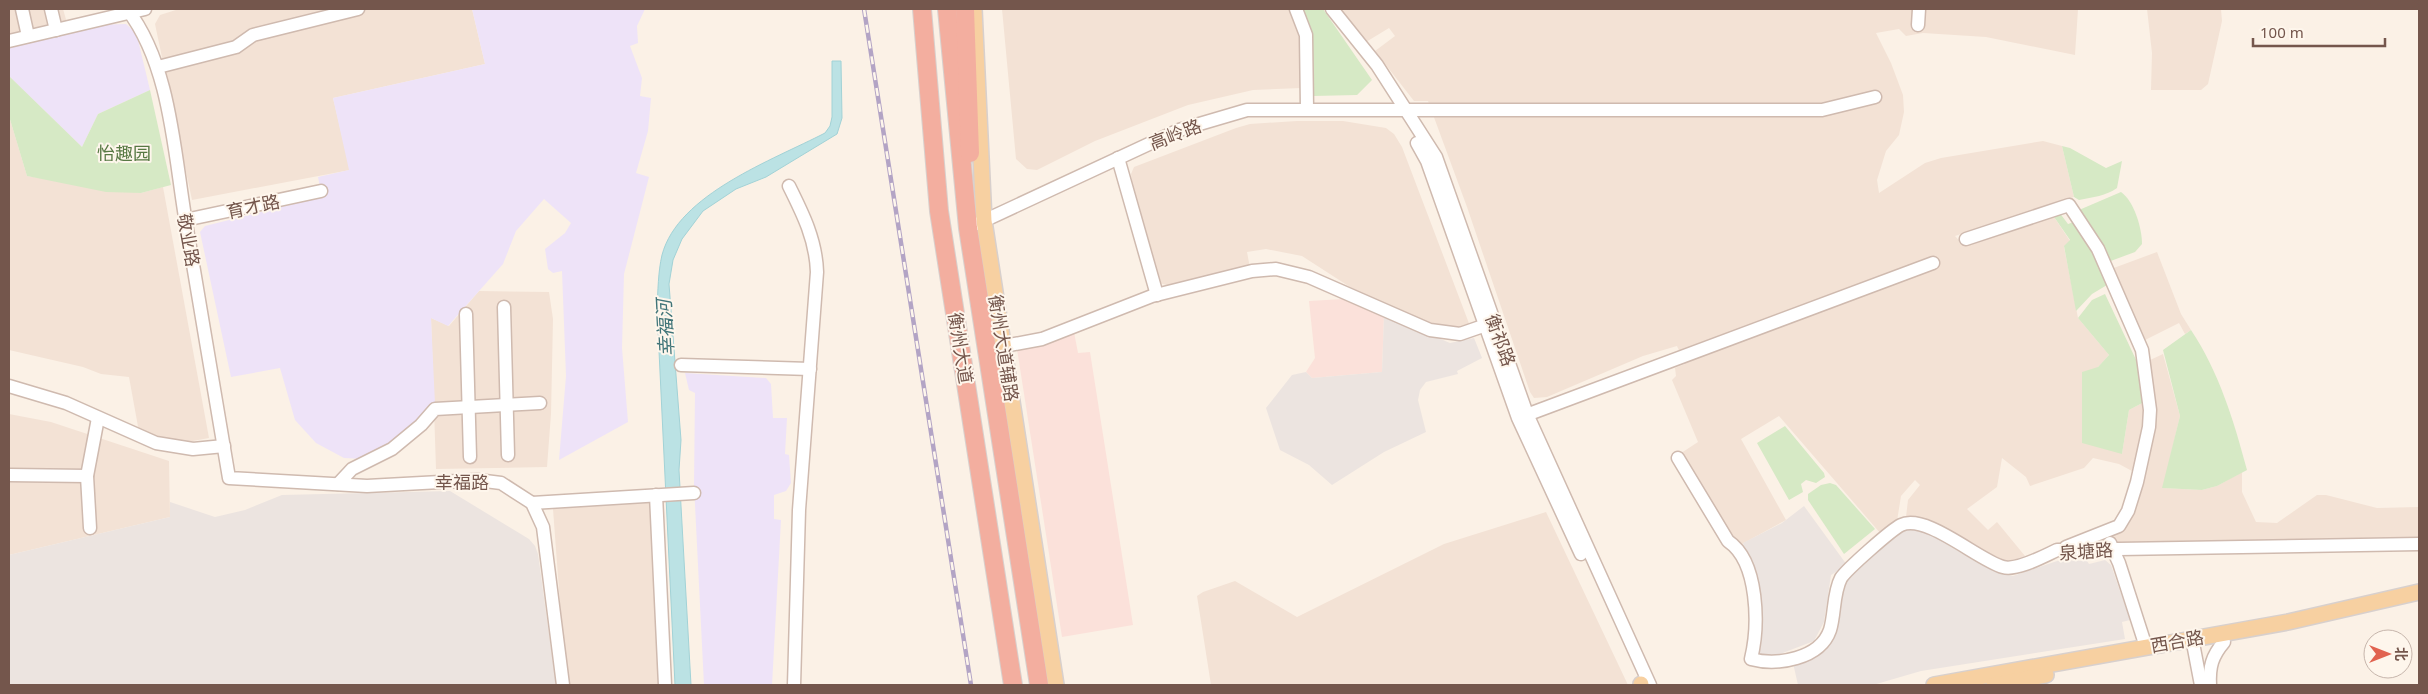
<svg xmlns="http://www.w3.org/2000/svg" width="2428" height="694" font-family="'Noto Sans','Noto Sans SC',sans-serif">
<rect width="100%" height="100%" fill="#fbf1e6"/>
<!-- residential -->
<g fill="#f3e2d5">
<polygon points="9,9 63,9 69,30 9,48"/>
<polygon points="179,9 472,9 485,64 333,98 350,170 192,200 155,24 160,15"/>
<polygon points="1002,9 1293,9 1300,23 1301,88 1253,90 1188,105 1095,141 1037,170 1027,169 1016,159"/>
<polygon points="1339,9 2078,9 2075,55 1986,37 1923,33 1906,36 1899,29 1876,33 1891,63 1903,95 1904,112 1899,135 1886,151 1877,180 1879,193 1925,163 1941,158 2043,141 2062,146 2074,197 1955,236 1964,246 2052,214 2070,241 2064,247 2078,318 2109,355 2098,367 2122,454 2129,410 2146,401 2147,415 2132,471 2119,464 2093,458 2084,468 2030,486 2026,477 2002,458 1997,487 1967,509 1988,530 1997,522 2025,556 2007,562 1922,519 1906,517 1908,500 1920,485 1915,480 1901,496 1897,521 1881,534 1779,416 1741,439 1786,520 1731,550 1724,546 1672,459 1698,442 1672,380 1676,376 1675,368 1685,364 1677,346 1643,356 1547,397 1534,398 1530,392 1467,207 1428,101 1414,101 1375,51 1395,36 1389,28 1366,42"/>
<polygon points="2147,9 2221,9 2222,21 2208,84 2201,90 2151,90 2152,53"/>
<polygon points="9,116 27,176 141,193 163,187 209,438 182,443 139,432 129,377 101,374 83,367 9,350"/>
<polygon points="1297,121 1343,121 1386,128 1394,134 1402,147 1470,326 1463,329 1430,325 1350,287 1302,256 1266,249 1247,252 1250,268 1171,286 1159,283 1133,191 1131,174 1134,167 1236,128 1250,124"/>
<polygon points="2157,252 2181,314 2191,330 2185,334 2179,323 2143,341 2111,269"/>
<polygon points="479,291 549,292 553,319 551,414 547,467 436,469 431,318 449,326"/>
<polygon points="2163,354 2180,416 2163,488 2202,490 2217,486 2242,472 2242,492 2256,522 2277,523 2317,495 2326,495 2377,508 2419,507 2419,538 2115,545 2113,532 2141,483 2148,361"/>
<polygon points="9,414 51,422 169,461 170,517 9,555"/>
<polygon points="660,499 669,685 569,685 561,617 553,509"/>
<polygon points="1546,512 1628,685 1211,685 1197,596 1203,592 1235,581 1297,617 1444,544"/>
</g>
<!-- commercial -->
<g fill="#fbe1da">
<polygon points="1343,299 1384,315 1382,372 1312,378 1306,372 1315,358 1309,301"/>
<polygon points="1074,332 1078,353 1090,352 1133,625 1062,637 1017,349"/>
</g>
<!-- industrial -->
<g fill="#ece4e0">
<polygon points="1384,315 1450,343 1474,338 1482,358 1457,371 1458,374 1426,382 1420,390 1418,400 1426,432 1384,452 1332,485 1309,465 1280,450 1266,408 1292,375 1306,372 1312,378 1382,372"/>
<polygon points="450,491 529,539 535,546 538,554 556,685 9,685 9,555 170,517 170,502 215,517 245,510 282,495"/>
<polygon points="1804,506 1847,565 1831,575 1824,622 1814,641 1767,659 1756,654 1755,580 1743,543 1782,523"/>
<polygon points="1905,527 1922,528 1995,571 2013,576 2060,560 2087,561 2089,564 2105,560 2111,565 2130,620 2122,622 2125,639 1921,671 1873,685 1798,685 1793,663 1819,655 1826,650 1831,640 1843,588 1848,579"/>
</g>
<!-- education -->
<g fill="#eee3f8">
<polygon points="472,9 645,9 637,26 638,43 630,46 642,78 640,96 651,98 648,131 636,173 649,177 624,274 622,348 628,422 559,460 566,376 562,271 553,273 548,269 545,249 565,233 571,223 544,199 516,231 503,264 448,326 431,318 435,404 424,417 381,450 365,459 344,458 316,443 295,420 280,368 231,377 200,232 205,226 322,197 318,177 349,170 333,98 485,64"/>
<polygon points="126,24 135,32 138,40 150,90 98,114 82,147 9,76 9,48 11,44 91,25"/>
<polygon points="685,373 766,378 771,384 773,418 787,418 785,454 789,455 791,483 786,491 774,495 774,519 781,520 772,685 704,685 694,485 695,393 689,390"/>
</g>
<!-- green -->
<g fill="#d6e9c5">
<polygon points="1301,9 1323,9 1372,80 1357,95 1313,96 1312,37"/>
<polygon points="9,76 82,147 98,114 150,90 171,185 141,193 106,192 27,176 9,116"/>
<path d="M2062 146 2070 148 2106 168 2122 161 2117 188C2106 196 2093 197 2079 200L2074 197Z"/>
<path d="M2121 192C2134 201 2142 228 2142 244L2135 252 2108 262 2079 210Z"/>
<polygon points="2059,212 2068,224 2074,222 2089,241 2107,285 2092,294 2076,311 2064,246 2070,240 2052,214"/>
<polygon points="2105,294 2138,364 2146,401 2129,410 2122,454 2082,443 2082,372 2098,367 2109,355 2078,318 2092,300"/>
<path d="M2191 330C2219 372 2234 421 2247 470L2217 486 2202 490 2162 488 2180 416 2163 350Z"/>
<polygon points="1785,426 1824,473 1825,477 1816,483 1806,480 1801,484 1803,492 1789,500 1757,443"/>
<polygon points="1830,483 1836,485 1875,529 1844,554 1808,500 1808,494 1821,485"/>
</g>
<!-- water -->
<path fill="#bbe2e4" stroke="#a2d2d6" d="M832 61H841L842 118 837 134 766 177 736 189 703 211 682 239 673 260 669 284 681 440 679 470 691 685H675L657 309C658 291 658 272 662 255 678 194 773 160 825 133L830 126 832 117Z"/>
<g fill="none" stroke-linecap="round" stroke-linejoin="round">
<!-- minor casing -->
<g stroke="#cfbaaf" stroke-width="15">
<g id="minor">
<polyline points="22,9 28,36"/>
<polyline points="51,9 56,30"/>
<path d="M127 9C171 66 174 153 186 223 200 308 215 393 229 478L367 486 477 480 501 483 532 503 543 527 563 685"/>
<polyline points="1296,9 1306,35 1307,109"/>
<polyline points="1332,9 1377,65 1436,157 1527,414 1650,685"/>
<polyline points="1918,25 1919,9"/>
<polyline points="9,41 145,9"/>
<polyline points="158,67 236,47 253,35 358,9"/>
<polyline points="1417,143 1427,161 1518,418 1581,554"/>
<polyline points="1118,158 1157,295"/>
<path d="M789 186C803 214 816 240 817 272L799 510 794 685"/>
<polyline points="185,220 321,191"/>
<polyline points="977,224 1179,130 1247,110 1822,110 1875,97"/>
<polyline points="1966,239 2069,205 2098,249 2142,350 2150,410 2149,427 2137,482 2128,511 2119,526 2066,547"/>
<polyline points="504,307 508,455"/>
<polyline points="466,314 470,457"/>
<polyline points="1004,346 1042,339 1152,296 1252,271 1276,269 1309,277 1430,330 1460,334 1486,325"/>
<polyline points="681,365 810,369"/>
<polyline points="9,386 66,403 156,443 193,449 224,446"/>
<polyline points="1521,417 1933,263"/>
<path d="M1678 458 1728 541C1759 562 1759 626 1751 659 1777 666 1820 659 1830 630 1835 614 1833 593 1841 578 1847 569 1891 530 1901 525 1926 513 1978 560 2003 567 2017 571 2044 556 2057 550L2419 544"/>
<polyline points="9,475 87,476"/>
<polyline points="338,484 352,469 392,449 421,425 435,409 540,403"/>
<polyline points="656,495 665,685"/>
<polyline points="532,503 694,493"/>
<polyline points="90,528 87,476 98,418"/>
<polyline points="2110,543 2119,563 2146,647"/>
<polyline points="2192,638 2201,685"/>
<path d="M2210 685C2209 667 2212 656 2224 642"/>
</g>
</g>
<!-- major casing -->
<g stroke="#d8d0cd" stroke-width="18">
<g id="major">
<polyline points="974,9 984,221 1056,685"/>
<polyline points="1641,684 1641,685"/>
<polyline points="1934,685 2288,622 2419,592"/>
<polyline points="1994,685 2046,675"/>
</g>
</g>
<!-- highway casing -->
<g stroke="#d8d0cd" stroke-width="20">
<g id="highway">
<polyline points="922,9 939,211 1013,685"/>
<polyline points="947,9 968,228 1039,685"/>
<polyline points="965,9 970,153"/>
</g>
</g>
<!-- minor -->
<use href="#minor" stroke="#fff" stroke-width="12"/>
<!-- major -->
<use href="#major" stroke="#f7d0a1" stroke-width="15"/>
<!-- highway -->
<use href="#highway" stroke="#f3ae9f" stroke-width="18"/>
<!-- rail casing -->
<g stroke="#b3a4c5" stroke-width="4.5">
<polyline id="rail" points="864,9 971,685"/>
</g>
<!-- rail -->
<use href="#rail" stroke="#fef6ec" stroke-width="2.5" stroke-dasharray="8" stroke-linecap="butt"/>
</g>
<g text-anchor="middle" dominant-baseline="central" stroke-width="4" stroke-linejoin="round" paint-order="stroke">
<!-- street labels -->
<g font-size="18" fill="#74564c" stroke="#fef6ec">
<text transform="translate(1175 134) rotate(-21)">高岭路</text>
<text transform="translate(253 206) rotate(-12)">育才路</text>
<text transform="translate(189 240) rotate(80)">敬业路</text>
<text transform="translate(1501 340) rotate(70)">衡祁路</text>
<text transform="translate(961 348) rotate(81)">衡州大道</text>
<text transform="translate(1004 348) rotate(81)">衡州大道辅路</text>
<text x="462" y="482">幸福路</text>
<text transform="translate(2086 551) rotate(-4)">泉塘路</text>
<text transform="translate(2177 641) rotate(-10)">西合路</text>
</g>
<!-- park labels -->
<g font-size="18" fill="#587944" stroke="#fef6ec">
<text x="124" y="153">怡趣园</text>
</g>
<!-- water labels -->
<g font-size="19" font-style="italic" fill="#407478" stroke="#fef6ec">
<text transform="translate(665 328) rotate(-93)">幸福河</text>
</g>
</g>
<!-- border -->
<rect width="2428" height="694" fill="none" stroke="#74564c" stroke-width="20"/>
<!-- north arrow -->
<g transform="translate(2388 654) rotate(90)"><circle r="24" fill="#fef6ec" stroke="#c7b6ac"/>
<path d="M0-4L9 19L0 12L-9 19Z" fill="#e16350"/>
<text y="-8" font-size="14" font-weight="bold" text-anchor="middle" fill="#74564c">北</text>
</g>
<!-- scale -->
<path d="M2253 38v8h132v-8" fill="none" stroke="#74564c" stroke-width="2.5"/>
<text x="2260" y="38" font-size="15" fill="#74564c" stroke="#fef6ec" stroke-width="4" paint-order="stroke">100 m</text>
</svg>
